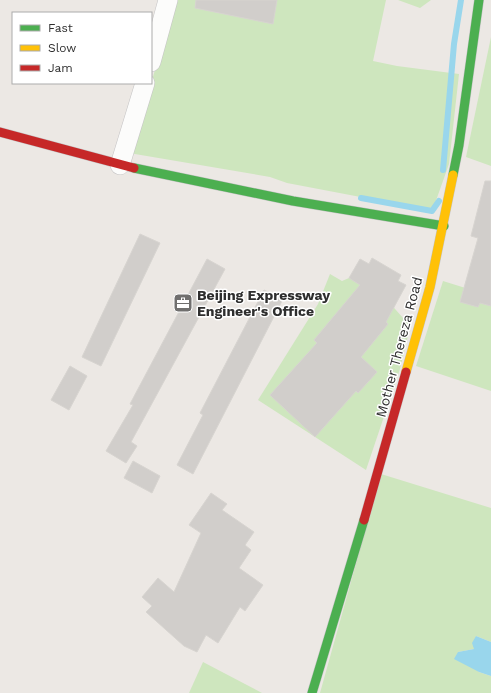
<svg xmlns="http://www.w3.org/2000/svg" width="491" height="693" font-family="'Work Sans',sans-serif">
<rect width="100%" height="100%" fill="#ece8e4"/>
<!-- green -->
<g fill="#cee6be">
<polygon points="177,0 386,0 373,61 397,66 459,74 449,164 433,209 413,207 287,183 270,177 129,153"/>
<polygon points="398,0 431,0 420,8"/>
<polygon points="491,37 491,166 466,157"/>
<polygon points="330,274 342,281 349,278 388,301 403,318 411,323 400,369 366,470 258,400 318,304"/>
<polygon points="443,281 491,296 491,391 416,366"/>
<polygon points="381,474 491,508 491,642 476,636 474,649 458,652 479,672 491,676 491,693 320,693"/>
<polygon points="203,662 262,693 189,693"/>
</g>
<!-- water -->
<polygon fill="#99d6ec" points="476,636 491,642 491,676 479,672 454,659 458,652 474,649 472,643"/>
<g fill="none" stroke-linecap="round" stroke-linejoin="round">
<!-- stream -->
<g stroke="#99d6ec" stroke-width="6">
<polyline points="443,170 454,44 461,0"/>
<polyline points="361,198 432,211 439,201"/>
</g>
</g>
<!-- building -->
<g fill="#d1cecb" stroke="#d7d4d0">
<polygon points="196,0 277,0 273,24 195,8"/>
<polygon points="485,181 491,181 491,306 480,303 478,307 460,302 478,238 471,236"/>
<polygon points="140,234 160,243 101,366 82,357"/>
<polygon points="372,258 401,275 398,281 406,285 386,322 388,324 361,357 377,372 358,393 356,391 315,437 270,395 317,343 314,340 360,285 349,278 360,259 369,264"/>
<polygon points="207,259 225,269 131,442 137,446 126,463 106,451 133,405 130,404"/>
<polygon points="264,290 283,299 193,474 177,465 203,415 200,413"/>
<polygon points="70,366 87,376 69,410 51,400"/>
<polygon points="133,461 160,476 152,493 124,478"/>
<polygon points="211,493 227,504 222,510 254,532 245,545 251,550 239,568 263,585 245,611 240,607 218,643 206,635 197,652 184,646 146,612 152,606 142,597 158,578 174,592 201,533 189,525"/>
</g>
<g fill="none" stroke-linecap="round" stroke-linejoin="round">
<!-- street casing -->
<g stroke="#c5c4c5" stroke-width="20">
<g id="street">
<polyline points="151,62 168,0"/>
<polyline points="120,165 145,83"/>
</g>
</g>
<!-- fast casing -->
<g stroke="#c5c4c5" stroke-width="10">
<g id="fast">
<polyline points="134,168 293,201 444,226"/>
<polyline points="453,175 459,145 479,0"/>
<polyline points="312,693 364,520"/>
</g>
</g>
<!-- slow casing -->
<g stroke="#c5c4c5" stroke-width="10">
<polyline id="slow" points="406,372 430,287 453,175"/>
</g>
<!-- jam casing -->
<g stroke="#c5c4c5" stroke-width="10">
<g id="jam">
<polyline points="0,132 134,168"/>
<polyline points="364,520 406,372"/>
</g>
</g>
<!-- street -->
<use href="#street" stroke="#fcfcfb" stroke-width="19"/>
<!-- fast -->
<use href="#fast" stroke="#4caf50" stroke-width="9"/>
<!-- slow -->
<use href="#slow" stroke="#ffc107" stroke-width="9"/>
<!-- jam -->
<use href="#jam" stroke="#c62828" stroke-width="9"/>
</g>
<!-- icons -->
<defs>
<g id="office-square" transform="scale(1)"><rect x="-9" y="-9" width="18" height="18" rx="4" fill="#706f6e" stroke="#fff"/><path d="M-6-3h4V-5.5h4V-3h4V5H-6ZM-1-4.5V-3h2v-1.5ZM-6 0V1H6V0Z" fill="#fff"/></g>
</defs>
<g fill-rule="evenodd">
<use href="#office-square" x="183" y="303"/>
</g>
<g text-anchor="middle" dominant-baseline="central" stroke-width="3" stroke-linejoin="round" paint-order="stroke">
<!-- poi labels -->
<g font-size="14" font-weight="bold" fill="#2e2e2e" stroke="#fff" text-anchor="start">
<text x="197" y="295">Beijing Expressway<tspan x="197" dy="16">Engineer's Office</tspan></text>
</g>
<!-- street labels -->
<g font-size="14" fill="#2e2e2e" stroke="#fff">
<text transform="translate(399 347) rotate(-75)">Mother Thereza Road</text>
</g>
</g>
<!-- legend -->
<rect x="12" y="12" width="140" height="72" fill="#ffffff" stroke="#ababab"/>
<rect x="20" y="25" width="20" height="6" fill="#4caf50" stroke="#ababab"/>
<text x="48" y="32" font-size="12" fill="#2e2e2e">Fast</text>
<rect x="20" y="45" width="20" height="6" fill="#ffc107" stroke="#ababab"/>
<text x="48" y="52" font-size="12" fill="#2e2e2e">Slow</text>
<rect x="20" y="65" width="20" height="6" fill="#c62828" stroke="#ababab"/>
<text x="48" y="72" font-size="12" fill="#2e2e2e">Jam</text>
</svg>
